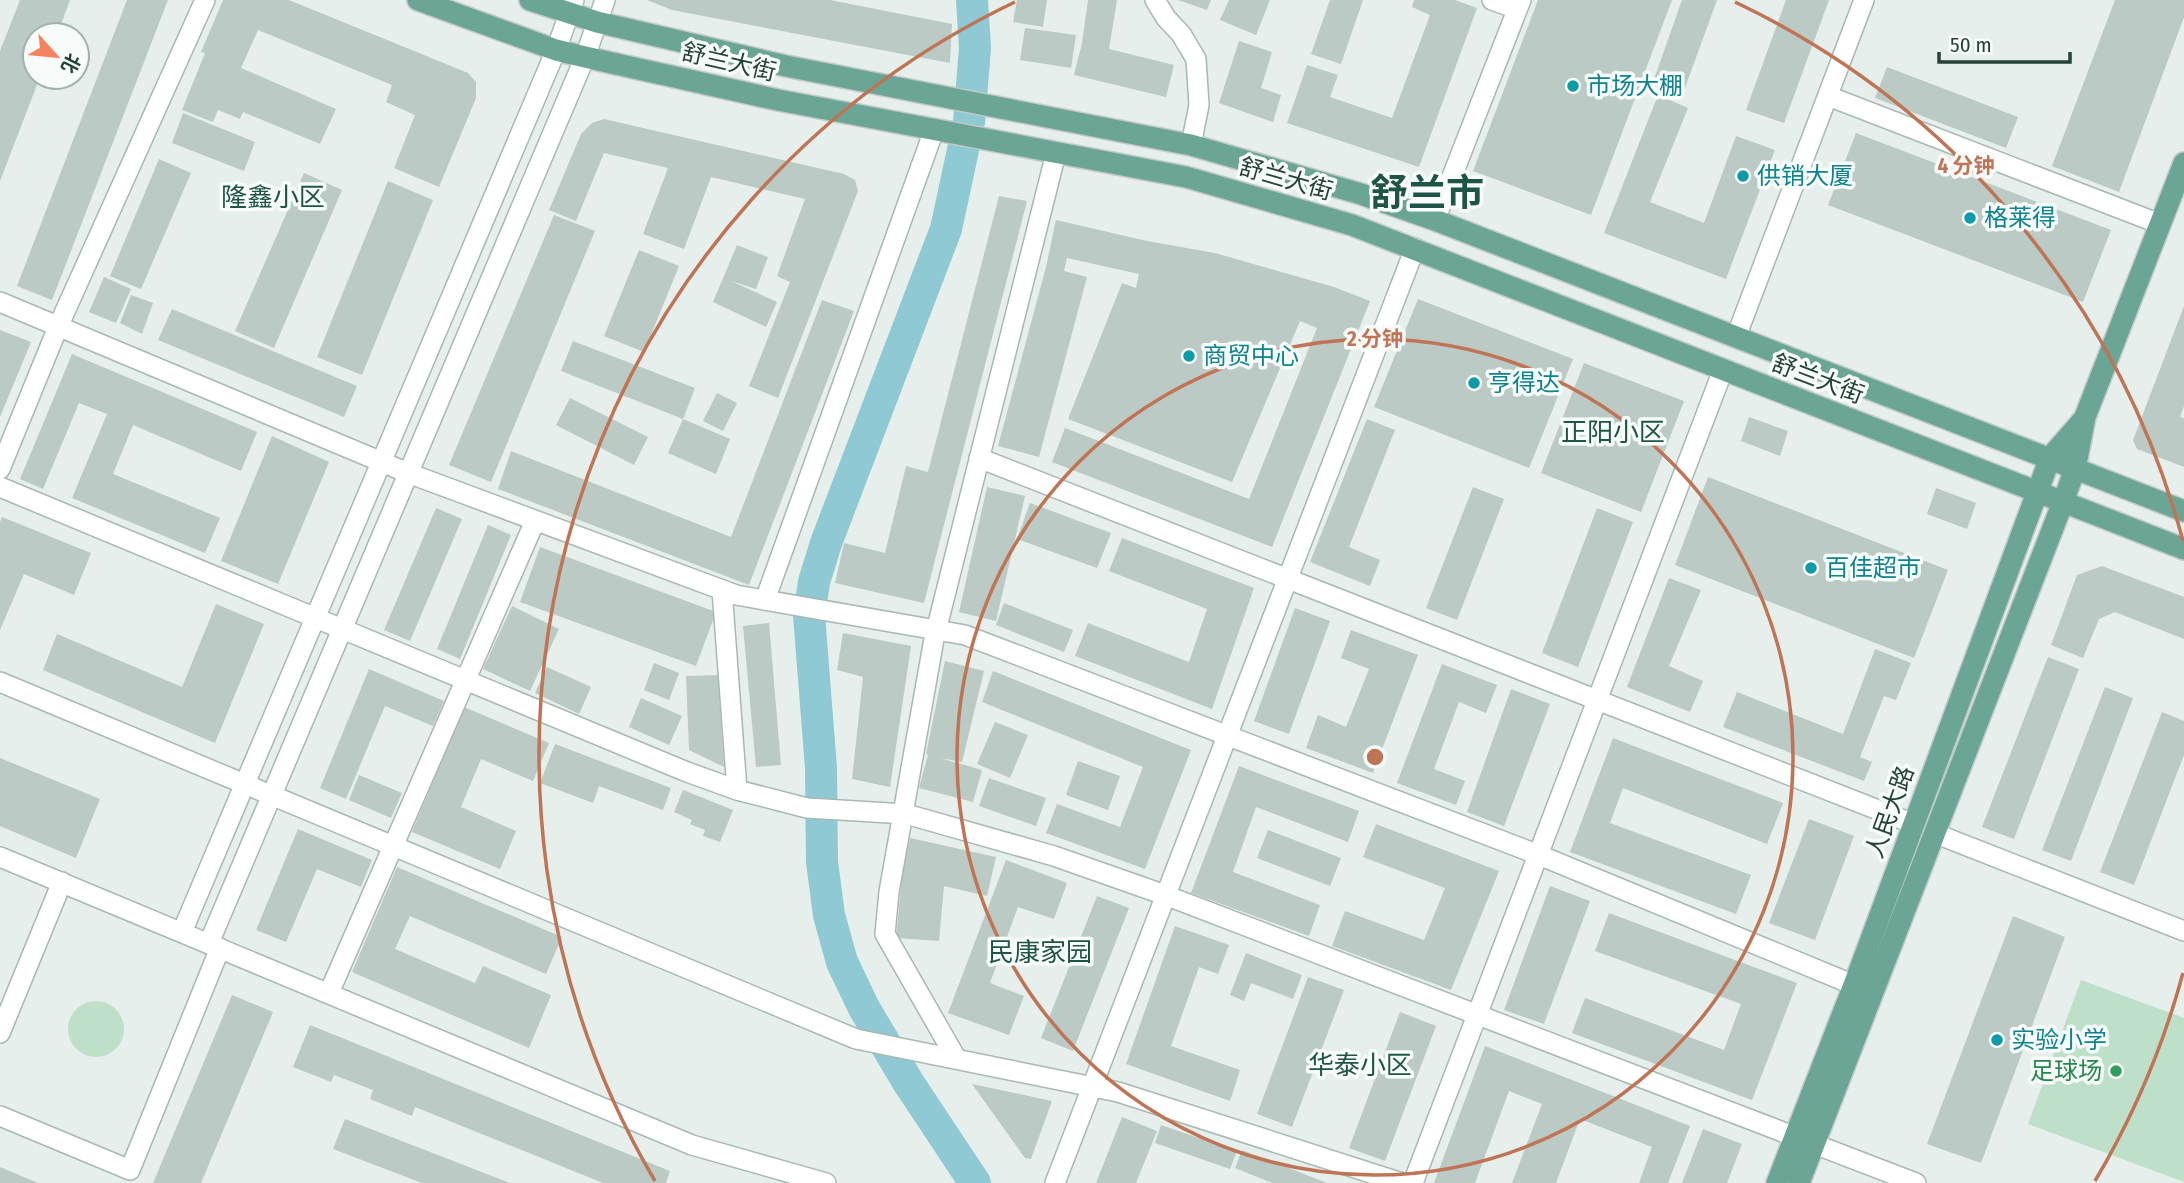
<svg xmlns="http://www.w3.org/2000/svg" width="2184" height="1183" font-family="'Fira Sans Condensed','Noto Sans SC',sans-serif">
<rect width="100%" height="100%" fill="#e6efeb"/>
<!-- green -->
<g fill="#bfe0c8">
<polygon points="2081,980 2184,1018 2184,1182 2028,1124"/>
<circle cx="96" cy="1029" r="28"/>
</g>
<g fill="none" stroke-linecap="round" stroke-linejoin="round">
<!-- river -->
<polyline stroke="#8ec9d4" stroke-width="32" points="972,0 975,48 969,122 946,229 826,543 814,582 809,615 821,768 822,862 829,915 842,962 864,1008 908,1082 975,1183"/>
</g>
<!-- building -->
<g fill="#bbcac4">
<polygon points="20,0 70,0 57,35 35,35 35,77 40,77 0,181 0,51"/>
<polygon points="127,0 168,0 52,300 17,286"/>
<polygon points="223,0 289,0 468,73 476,82 476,98 439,187 394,168 415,115 386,102 392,85 258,30 241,68 336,109 320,144 243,112 240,119 218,110 213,122 182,110 205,53 201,52"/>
<polygon points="647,0 830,0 952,24 950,63 672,10"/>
<polygon points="1017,0 1047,0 1043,27 1013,22"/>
<polygon points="1088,0 1117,0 1109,49 1174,65 1166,97 1074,75 1082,43"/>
<polygon points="1178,0 1211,0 1207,10"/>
<polygon points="1229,0 1270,0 1256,35 1220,20"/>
<polygon points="1330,0 1363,0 1341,64 1311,54"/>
<polygon points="1414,0 1455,0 1477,8 1419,167 1287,123 1307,65 1338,75 1330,97 1392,118 1430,15 1412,7"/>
<polygon points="1538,0 1672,0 1591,215 1473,171"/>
<polygon points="1682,0 1717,0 1682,96 1652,85"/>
<polygon points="1786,0 1829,0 1784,123 1746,110"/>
<polygon points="2115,0 2184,0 2184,17 2119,192 2052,166"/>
<polygon points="1025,28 1076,35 1071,68 1020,60"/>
<polygon points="1239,41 1272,52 1261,88 1281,95 1273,122 1219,103"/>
<polygon points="1887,67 2018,117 2006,148 1875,98"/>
<polygon points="1658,95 1688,108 1650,202 1704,223 1736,136 1775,150 1726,279 1604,233"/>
<polygon points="183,113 255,142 244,171 172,143"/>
<polygon points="604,119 844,174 855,180 858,191 778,398 749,386 790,282 777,276 805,199 711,177 684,249 643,234 668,168 604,153 576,221 549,210 581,134 592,123"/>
<polygon points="1856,133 2111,230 2083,302 1828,205"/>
<polygon points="159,159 191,173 141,289 110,276"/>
<polygon points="304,173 342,190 274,348 235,331"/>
<polygon points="388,181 433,200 362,375 317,357"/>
<polygon points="999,196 1027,201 924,603 835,583 844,543 885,553 906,466 928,472"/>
<polygon points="554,215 595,231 491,482 449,465"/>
<polygon points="1056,220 1147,241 1215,253 1334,287 1370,301 1272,547 1052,462 1065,428 1249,499 1317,328 1300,321 1232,482 1068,419 1122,283 1136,288 1139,274 1067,258 1064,271 1087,277 1039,457 998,446 1046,267"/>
<polygon points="737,245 768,257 756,289 731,281 777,302 766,327 713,302"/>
<polygon points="639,250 679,266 644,352 604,336"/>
<polygon points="104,277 131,289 116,323 89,312"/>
<polygon points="131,295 153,303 142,334 120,323"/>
<polygon points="1418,299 1573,359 1529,468 1374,407"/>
<polygon points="822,300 854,311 749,585 498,489 511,451 731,537"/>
<polygon points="2184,306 2184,406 2180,417 2184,418 2184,467 2137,449 2133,440"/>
<polygon points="172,309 357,386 344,417 158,340"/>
<polygon points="0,330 31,342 0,417"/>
<polygon points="573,341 695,388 683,419 561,371"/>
<polygon points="72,354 257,432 241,471 133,425 113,474 220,518 205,553 72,498 107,414 79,403 43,489 20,479"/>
<polygon points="1584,363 1684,401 1641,512 1541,473"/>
<polygon points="717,393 737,403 723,431 703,421"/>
<polygon points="570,398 648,437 634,465 556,425"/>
<polygon points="1749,417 1788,431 1780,456 1741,441"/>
<polygon points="683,419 730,439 716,474 668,453"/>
<polygon points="1367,419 1395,430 1349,547 1380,560 1370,586 1310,562"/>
<polygon points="272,436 329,462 278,584 221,561"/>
<polygon points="1708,477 1948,570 1914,658 1675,565"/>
<polygon points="987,487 1025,496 996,621 959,612"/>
<polygon points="1473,487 1504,499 1457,620 1426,608"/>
<polygon points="1936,488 1976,503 1967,529 1927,514"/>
<polygon points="1030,503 1111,533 1097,568 1017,539"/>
<polygon points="436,508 462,519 410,641 384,630"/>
<polygon points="1597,508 1633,522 1578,667 1542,653"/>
<polygon points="2,517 91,553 74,595 24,574 0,630 0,522"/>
<polygon points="488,525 511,535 460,659 437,649"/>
<polygon points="1122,538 1254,588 1212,709 1075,656 1088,623 1189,662 1207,609 1109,571"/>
<polygon points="540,547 716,612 696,666 520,602"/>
<polygon points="2102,566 2184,597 2184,639 2115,612 2099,619 2083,658 2051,645 2077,575"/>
<polygon points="1669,578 1701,590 1669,666 1703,681 1690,712 1627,687"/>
<polygon points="1004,603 1073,630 1064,652 996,625"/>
<polygon points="216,604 264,624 215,743 43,670 57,634 182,687"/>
<polygon points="512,606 559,629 530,691 483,669"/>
<polygon points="1295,608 1330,621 1289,734 1254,721"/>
<polygon points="769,623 781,765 756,767 743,626"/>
<polygon points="1351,630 1418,655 1373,773 1306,748 1318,715 1346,727 1369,669 1341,658"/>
<polygon points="843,633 911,646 890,787 852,779 863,677 837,670"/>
<polygon points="1875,649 1911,663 1896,700 1884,696 1860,757 1872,762 1864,781 1723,727 1737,692 1843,734"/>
<polygon points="2048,657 2079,669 2014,839 1982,827"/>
<polygon points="945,661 984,671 962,762 940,758 982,770 973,802 919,788 928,755 926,754"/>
<polygon points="654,663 679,673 669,700 644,690"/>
<polygon points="1442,664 1497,685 1486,713 1459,702 1434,769 1465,781 1456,805 1397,783"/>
<polygon points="547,667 591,687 579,714 535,693"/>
<polygon points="369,669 444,701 433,726 385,706 346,799 320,788"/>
<polygon points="993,671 1191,750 1145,869 1046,833 1057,804 1120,827 1143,767 982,702"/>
<polygon points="718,675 724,767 689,750 686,676"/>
<polygon points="2105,687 2133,698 2071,861 2042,850"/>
<polygon points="1511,689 1550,704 1504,826 1467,812"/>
<polygon points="641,698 682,716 669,745 629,727"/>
<polygon points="464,707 549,743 533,781 481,759 461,807 516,831 500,869 412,832"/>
<polygon points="2162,712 2184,721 2184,755 2134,885 2100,872"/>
<polygon points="995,722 1028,735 1010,778 977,764"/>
<polygon points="1613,738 1783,803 1767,844 1623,788 1610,823 1751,875 1736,914 1570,852"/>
<polygon points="555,744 671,788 663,810 599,786 593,803 540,783"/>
<polygon points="0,758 100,799 76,858 0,826"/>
<polygon points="1078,761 1120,776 1108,810 1066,795"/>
<polygon points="1239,766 1359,811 1348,842 1256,807 1233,872 1320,905 1309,936 1191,893"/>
<polygon points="359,775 402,793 391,818 349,800"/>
<polygon points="989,778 1046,798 1036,826 979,806"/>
<polygon points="683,790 733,810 720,842 703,836 705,830 690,824 692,820 674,812"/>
<polygon points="1809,819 1854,836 1815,940 1769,923"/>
<polygon points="1376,824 1499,871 1451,990 1332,946 1345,911 1424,940 1445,888 1363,857"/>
<polygon points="298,829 372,860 361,887 317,869 286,942 256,930"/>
<polygon points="1268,830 1341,858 1330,886 1257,858"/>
<polygon points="910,838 996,857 987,896 944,886 939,941 896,938 902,877"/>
<polygon points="1006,860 1067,883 1054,919 1018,907 990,983 1024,996 1009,1035 948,1013"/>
<polygon points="397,867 562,937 546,974 410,916 395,949 475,983 483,966 551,995 529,1048 352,972"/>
<polygon points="1550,886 1590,901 1544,1024 1504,1010"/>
<polygon points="1097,896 1129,908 1073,1051 1041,1038"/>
<polygon points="1609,913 1797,983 1752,1100 1572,1033 1585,998 1724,1050 1741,1004 1595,951"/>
<polygon points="2013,916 2065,937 1981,1163 1927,1144"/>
<polygon points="1175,926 1229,945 1218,974 1199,967 1171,1046 1240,1070 1230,1101 1126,1064"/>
<polygon points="1246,953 1302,975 1293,999 1251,983 1244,1001 1230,995"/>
<polygon points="1308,977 1344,990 1292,1127 1257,1114"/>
<polygon points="232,995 273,1012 201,1183 153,1183"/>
<polygon points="1400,1012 1436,1026 1385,1161 1349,1148"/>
<polygon points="310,1025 670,1171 666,1183 603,1183 415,1107 412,1116 370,1099 373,1090 334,1075 331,1082 293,1067"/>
<polygon points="1485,1046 1690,1126 1668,1183 1639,1183 1652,1147 1580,1119 1556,1183 1512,1183 1542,1104 1509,1091 1475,1183 1434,1183"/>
<polygon points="972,1084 1052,1101 1031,1159 1025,1158"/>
<polygon points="1122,1117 1157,1131 1136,1183 1096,1183"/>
<polygon points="345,1119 510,1183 422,1183 333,1149"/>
<polygon points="1161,1125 1237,1151 1230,1169 1155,1143"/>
<polygon points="1703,1129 1742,1144 1727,1183 1682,1183"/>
<polygon points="1242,1150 1327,1183 1272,1183 1235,1168"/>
<polygon points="0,1167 38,1183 0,1183"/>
</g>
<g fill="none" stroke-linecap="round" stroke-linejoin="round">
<!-- minor casing -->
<g stroke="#a8b8b2" stroke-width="22">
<g id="minor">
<polyline points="1155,0 1166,18 1181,34 1196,59 1199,105 1191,145"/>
<polyline points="1492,0 1517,9"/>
<polyline points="1828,96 2160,224"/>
<polyline points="1435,220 1521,0"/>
<polyline points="0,302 408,473 736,595 965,635 1539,855 1854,985"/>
<polyline points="1736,337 1864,0"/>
<polyline points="979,458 1914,824"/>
<polyline points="0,469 58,327 205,0"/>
<polyline points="0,487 687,772 737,790 807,808 906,814 1054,856 1165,895 1916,1183"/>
<polyline points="722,590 737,790"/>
<polyline points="765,600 934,130"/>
<polyline points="0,682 856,1039 1118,1092 1402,1183"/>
<polyline points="1934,833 2184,931"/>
<polyline points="0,857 692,1145 826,1183"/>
<polyline points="182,932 556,50 574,0"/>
<polyline points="209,943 585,57 605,0"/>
<polyline points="329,993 535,521"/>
<polyline points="0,1033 62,882"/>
<polyline points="956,1058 885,934 889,892 934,639 1056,153"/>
<polyline points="0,1116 130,1170 220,948"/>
<polyline points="1055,1183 1415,248"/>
<polyline points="1413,1183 1723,370"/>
</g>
</g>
<!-- major casing -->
<g stroke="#c2cac8" stroke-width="24">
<g id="major">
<polyline points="418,0 556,50 585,57 778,100 1186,177 1352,225 2184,549"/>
<polyline points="530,0 597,22 786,66 1191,145 1361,194 1435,220 2184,511"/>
<polyline points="1777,1183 1854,985 2050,458 2084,419"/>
<polyline points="1799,1183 2063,502 2075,469 2085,417 2184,163"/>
</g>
</g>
<!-- minor -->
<use href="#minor" stroke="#fff" stroke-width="19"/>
<!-- major -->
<use href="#major" stroke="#6aa596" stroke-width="21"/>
</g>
<!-- distance rings -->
<g fill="none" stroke="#c07456" stroke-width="3.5">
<circle cx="1375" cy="757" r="418"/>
<path d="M2183 973A836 836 0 0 1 2095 1181M655 1181A836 836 0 0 1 1015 2M1735 2A836 836 0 0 1 2183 541"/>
</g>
<!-- markers -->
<g fill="#0f9aa8" stroke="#f7fbf9" stroke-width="2.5">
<circle cx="1573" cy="86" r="7"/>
<circle cx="1743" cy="176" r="7"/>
<circle cx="1970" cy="218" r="7"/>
<circle cx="1189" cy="356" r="7"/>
<circle cx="1474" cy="383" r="7"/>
<circle cx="1811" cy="568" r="7"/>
<circle cx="1997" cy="1040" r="7"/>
</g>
<circle fill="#2e9e5b" stroke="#f7fbf9" stroke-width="2.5" cx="2116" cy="1071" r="7"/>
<g text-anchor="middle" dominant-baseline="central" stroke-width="7" stroke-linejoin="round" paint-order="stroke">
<!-- street labels -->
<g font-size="24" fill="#24423a" stroke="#f7fbf9">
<text transform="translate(729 62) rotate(13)">舒兰大街</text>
<text transform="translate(1286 179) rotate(16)">舒兰大街</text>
<text transform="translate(1818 379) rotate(21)">舒兰大街</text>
<text transform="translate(1890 812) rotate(-70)">人民大路</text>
</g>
<!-- culture labels -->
<g font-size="24" fill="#0d838f" stroke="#f7fbf9" text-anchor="start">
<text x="1587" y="86">市场大棚</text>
<text x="1757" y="176">供销大厦</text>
<text x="1984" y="218">格莱得</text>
<text x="1203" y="356">商贸中心</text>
<text x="1488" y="383">亨得达</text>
<text x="1825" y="568">百佳超市</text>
<text x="2011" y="1040">实验小学</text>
</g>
<!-- leisure labels -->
<g font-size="24" fill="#27864d" stroke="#f7fbf9" text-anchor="end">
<text x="2102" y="1071">足球场</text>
</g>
<!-- neighbourhood labels -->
<g font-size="26" fill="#1f5548" stroke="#f7fbf9">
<text x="273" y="197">隆鑫小区</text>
<text x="1613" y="432">正阳小区</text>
<text x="1040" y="952">民康家园</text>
<text x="1360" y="1065">华泰小区</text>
</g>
<!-- town labels -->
<g font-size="38" font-weight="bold" fill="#1f5548" stroke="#f7fbf9">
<text x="1427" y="193">舒兰市</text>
</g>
</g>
<circle cx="1375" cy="757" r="10" fill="#c07456" stroke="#f7fbf9" stroke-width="3.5"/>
<g font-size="21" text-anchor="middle" font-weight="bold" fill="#c07456" stroke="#f7fbf9" stroke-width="7" stroke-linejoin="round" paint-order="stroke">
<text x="1966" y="173">4 分钟</text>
<text x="1375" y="346">2 分钟</text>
</g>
<!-- north arrow -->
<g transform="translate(56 56) rotate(117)"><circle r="33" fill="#f7fbf9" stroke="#a3b1ad" stroke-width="2"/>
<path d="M0-5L12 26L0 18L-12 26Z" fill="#f4845f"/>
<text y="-10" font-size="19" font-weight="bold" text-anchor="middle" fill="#24423a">北</text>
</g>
<!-- scale -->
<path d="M1939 52v10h131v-10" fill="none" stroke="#24423a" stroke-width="3.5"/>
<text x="1950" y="52" font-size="21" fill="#24423a" stroke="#f7fbf9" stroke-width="5" paint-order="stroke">50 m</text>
</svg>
